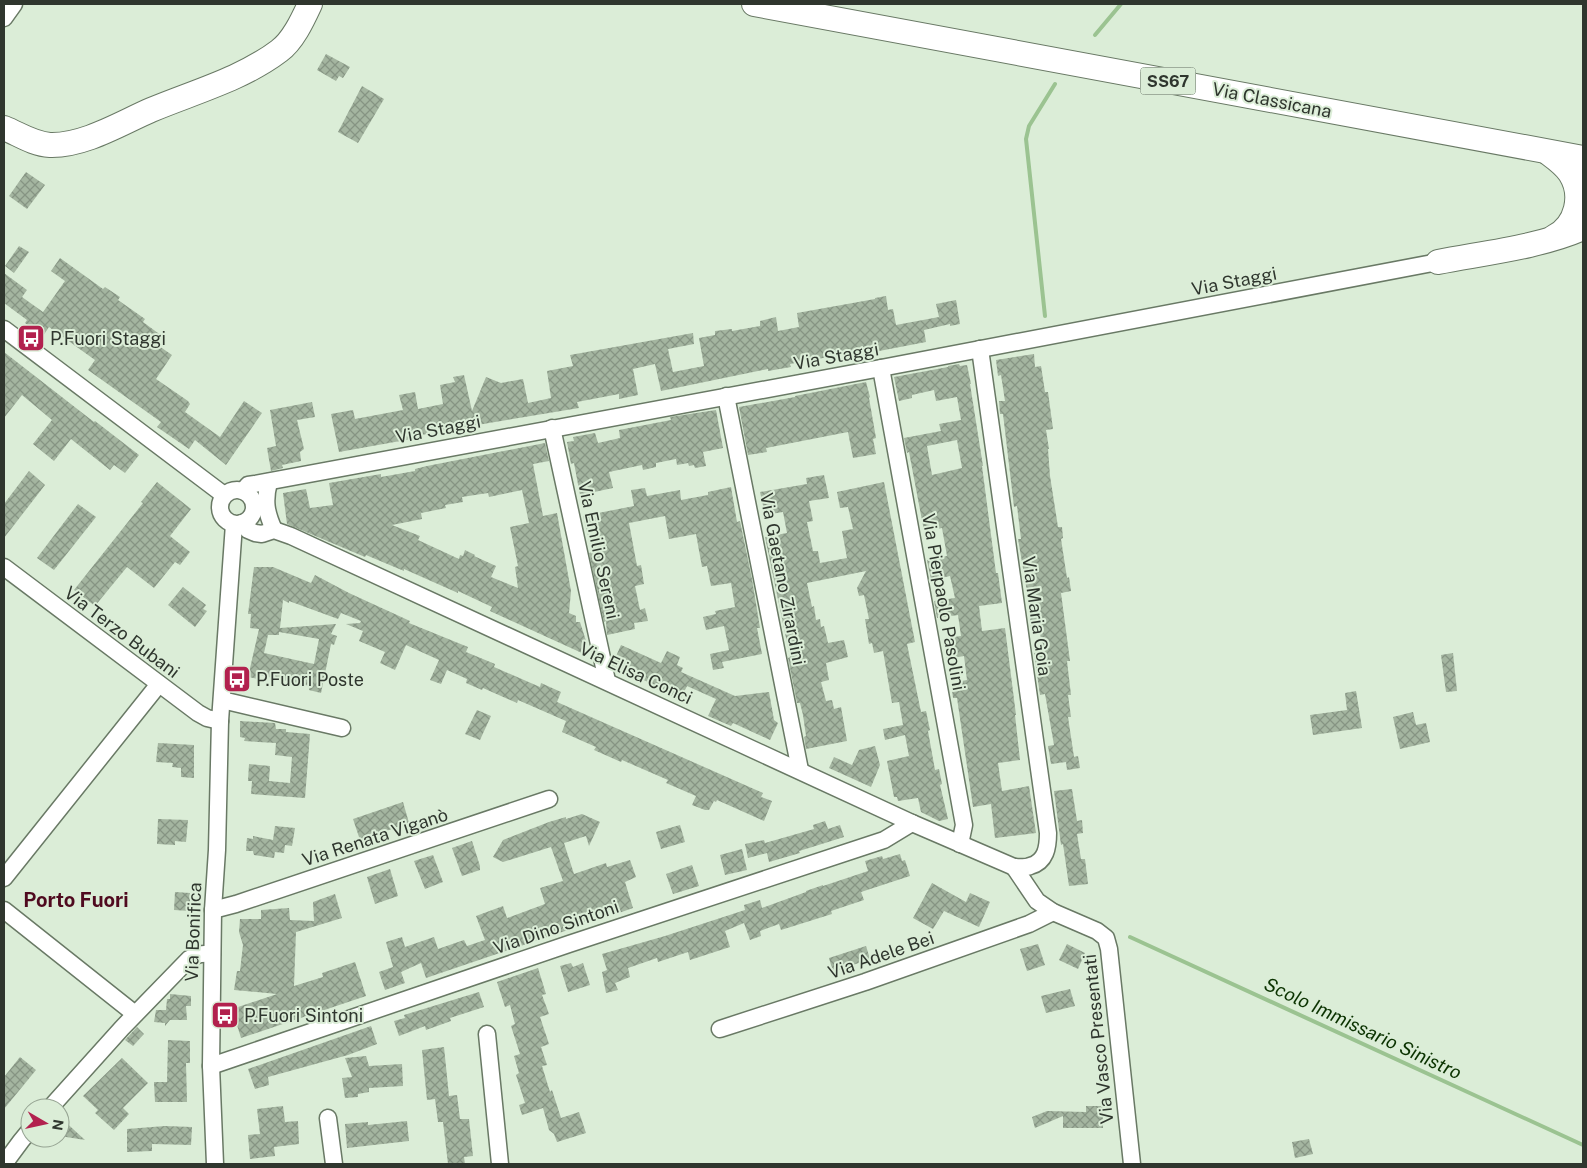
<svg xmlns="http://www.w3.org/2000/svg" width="1587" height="1168" font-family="'Public Sans',sans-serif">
<defs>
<pattern id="building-cross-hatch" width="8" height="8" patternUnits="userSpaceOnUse" patternTransform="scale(1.25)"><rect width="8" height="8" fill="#a4b5a0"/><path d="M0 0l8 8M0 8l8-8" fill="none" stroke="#869483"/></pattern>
</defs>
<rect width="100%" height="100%" fill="#dbedd7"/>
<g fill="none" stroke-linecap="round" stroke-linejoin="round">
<!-- stream -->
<g stroke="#9bc391" stroke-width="4">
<polyline points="1095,35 1121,4"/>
<polyline points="1045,316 1026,139 1029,126 1055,84"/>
<polyline points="1130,937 1583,1145"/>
</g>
</g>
<!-- building -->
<g fill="url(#building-cross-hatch)" fill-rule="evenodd">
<polygon points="326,54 350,67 343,78 339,76 336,81 317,70"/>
<polygon points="362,86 384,99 358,143 338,132"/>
<polygon points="26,172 45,185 27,209 9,196"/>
<polygon points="19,246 29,252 14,273 5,266"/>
<polygon points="60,258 103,289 105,287 120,297 118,300 145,319 143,322 162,336 156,344 172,355 156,379 188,401 190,404 185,412 220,437 244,401 262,413 226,465 195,440 189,449 157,427 161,422 88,370 95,360 49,327 43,336 25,323 27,320 4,303 4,273 27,290 22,297 43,312 65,281 51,271"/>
<polygon points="886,296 888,310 893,309 896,325 939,317 936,304 956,300 960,324 950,326 950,324 924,330 926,342 874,352 874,350 845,356 845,354 790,364 791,367 768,371 768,369 661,391 655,364 633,369 638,395 619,399 619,394 577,402 579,408 453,429 416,436 417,438 339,452 331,414 353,410 355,419 403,410 399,395 415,392 418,409 443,404 440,385 455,382 453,377 464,375 472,411 486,377 501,383 523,379 528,403 551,398 547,371 573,366 570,355 693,333 694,344 668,349 673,372 704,366 699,338 715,335 715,331 732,329 732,331 760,326 760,321 776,317 778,331 799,327 797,313 875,299 875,298"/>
<polygon points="4,352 94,422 95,421 139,455 125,473 114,465 110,470 71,439 54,461 33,444 52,420 22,395 4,418"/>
<polygon points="1034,354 1035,367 1041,366 1045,392 1048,392 1053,429 1046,430 1049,449 1048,449 1050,476 1058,527 1062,527 1063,538 1061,539 1067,578 1069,577 1071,591 1061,593 1070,661 1067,661 1071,695 1068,695 1071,717 1068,717 1074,757 1078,756 1080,768 1067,770 1066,762 1051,764 1048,746 1054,745 1045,694 1040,695 1034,653 1043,651 1039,628 1031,629 1030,615 1031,615 1018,539 1021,539 1017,506 1014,507 1003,414 1000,414 999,401 1005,401 1001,375 998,376 996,360"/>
<path d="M959 364 960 366 967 365 971 384H970L983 466H982L996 573H998L1002 603 979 606 982 631 1005 628 1016 715H1015L1020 760 998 763 1002 791 1029 786 1036 833 995 838 991 804 973 807 957 698H953L951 683 967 680 964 656 947 659 944 638 961 636 958 615 937 618 934 601 955 598 950 576 931 580 927 560 947 556 942 528 924 531 909 452 907 453 904 438 941 431 939 424 961 420 957 397 936 401 934 390 912 395V398L899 401 894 377 948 367V366ZM957 440 962 468 932 475 927 446Z"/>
<polygon points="866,382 870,397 869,398 876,438 873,439 876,454 853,458 848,432 766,448 767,452 748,455 739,407 795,397 795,396"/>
<polygon points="312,402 315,417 297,420 304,449 300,452 301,461 282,465 283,468 271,471 267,448 276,446 270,410"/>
<polygon points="716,410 723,448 703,452 706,466 695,468 694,465 689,466 688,463 677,465 676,459 656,463 656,467 643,470 642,465 609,472 613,488 580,495 574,463 571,464 567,442 574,441 573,437 595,433 598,443 620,438 619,430 671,420 670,417"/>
<path d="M545 443 549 461 533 464 543 516 557 513 571 591 569 613 576 616V622H580L587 644 584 654 490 611 492 607 458 591V593L404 569V571L366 555 365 557 287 524 283 493 306 489 310 508 333 505 329 483 381 474V477L415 471V469L427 466ZM522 490 529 523 510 527 518 566 515 567 518 588 491 577 496 566 474 556 475 555 465 550 463 556 460 555 459 559 418 540 420 536 392 525 422 519 421 513 446 508 445 505 463 502 462 497 488 493 489 497Z"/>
<polygon points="29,471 45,485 4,538 4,504"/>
<polygon points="824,475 829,498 809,501 813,521 807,522 813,551 818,551 820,563 847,558 842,531 853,529 848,507 840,508 837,492 884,482 915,642 907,644 921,712 926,711 930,730 928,731 935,770 939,769 942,784 940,785 948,819 939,821 921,812 918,798 898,801 897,797 894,797 887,761 909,756 905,735 885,740 883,729 903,725 899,702 892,703 883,651 874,653 872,643 869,644 865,619 869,619 864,595 859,596 857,588 866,571 807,583 812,607 814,606 816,620 820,619 821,627 824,626 828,643 844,640 848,657 826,663 829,680 821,682 826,701 832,700 834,709 841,707 847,741 806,749 804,737 806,736 803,715 800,703 797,703 788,658 790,657 765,537 787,533 783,512 765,515 760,492 807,484 806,478"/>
<polygon points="157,482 191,509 170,536 190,552 180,565 175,562 154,588 127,567 95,606 74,590 143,503 141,502"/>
<polygon points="731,487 737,522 740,521 752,579 760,628 757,628 762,654 722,662 724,668 713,670 710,654 729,650 724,626 706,630 703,617 716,614 715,611 735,607 731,583 711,586 707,566 702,567 696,534 669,539 665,516 629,523 637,566 641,565 644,584 635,586 640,610 645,608 648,621 634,623 635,629 607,635 606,621 604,622 589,553 592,552 583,516 634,506 631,490 645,488 647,496 680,490 681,500 708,495 708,492"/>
<polygon points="78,504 96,517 54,570 37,558"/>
<path d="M254 567H273L311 583 315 575 349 593 410 621 409 623 468 647 466 652 495 664 494 667 540 687 541 683 561 692 557 702 763 793 761 797 772 801 764 821 717 800 716 802 714 801 709 810H705L692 805 696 796 666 783 668 780 622 760 621 762 594 750 596 747 562 732 566 721 518 700 517 703 483 688 482 690 466 683 467 679 447 670 441 684 430 680 439 660 406 645 395 670 380 663 385 652 359 641 363 631 346 624 360 623 361 621 341 613 338 619 289 601V603L283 600 280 628 336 624 331 634 337 636 334 645 331 644 321 693 309 690 310 686 259 675 258 679 248 677 259 629 250 628 251 614H248ZM279 632 319 639 314 664 264 653 268 635H279Z"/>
<polygon points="183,587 206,605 203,609 207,611 195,627 168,605"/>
<polygon points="621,645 661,663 667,651 680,657 677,665 683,668 681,672 735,696 769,692 774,720 778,723 770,740 733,723 731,726 708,716 716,699 687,686 680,700 656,689 657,686 614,667 613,663"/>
<polygon points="1453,653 1457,691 1446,692 1441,655"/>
<polygon points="1356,691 1362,728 1313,735 1310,715 1347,710 1345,693"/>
<polygon points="477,710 491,716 480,740 465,734"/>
<polygon points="1413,712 1416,725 1426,723 1430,742 1400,749 1393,717"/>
<polygon points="240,721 275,723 276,729 286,729 286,732 310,734 305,798 251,794 252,781 248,781 249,764 270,766 269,781 290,783 292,757 275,755 276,743 244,741 245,738 240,737"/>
<polygon points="158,743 194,745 194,778 181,777 181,768 172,767 173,763 156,762"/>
<polygon points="875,746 880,765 871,787 829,768 834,757 852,765 859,750"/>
<polygon points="1072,789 1077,821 1082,820 1083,833 1077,834 1081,859 1085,859 1088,884 1069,886 1063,844 1061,845 1054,791"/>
<polygon points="403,802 409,823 360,840 353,819"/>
<polygon points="582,814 600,822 589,846 586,836 564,843 574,874 606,863 607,867 630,860 636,877 625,882 633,908 613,915 611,909 586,918 587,921 567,928 568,930 426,978 421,963 401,972 405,983 385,990 379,972 393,967 386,942 402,937 405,947 434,937 438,949 464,940 467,946 485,940 476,916 503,906 507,918 545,904 540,888 563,881 551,847 503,862 493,857 503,840 549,822 566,817 566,819"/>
<polygon points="158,819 188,820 186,842 175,841 175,845 157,844"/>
<polygon points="825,821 828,829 840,825 844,837 809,848 799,851 800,853 769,862 767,853 748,858 745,844 764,840 765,843 814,829 813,825"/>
<polygon points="680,825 685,842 661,849 656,832"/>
<polygon points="275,826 295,828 292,846 285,845 284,853 275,852 274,858 254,855 253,851 246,851 247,838 253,839 253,836 273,840"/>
<polygon points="472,841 480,866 480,870 462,876 452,848"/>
<polygon points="742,849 747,870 725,875 720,855"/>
<polygon points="900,854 902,861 905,860 910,876 861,892 864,900 831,911 832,914 781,930 779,924 760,931 761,936 750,940 744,923 725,931 730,947 690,960 688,952 658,962 657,958 628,968 630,977 615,983 618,990 606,993 602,972 607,970 602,954 665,936 745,910 744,905 760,900 762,908 806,892 806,891 823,885 823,886 868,871 865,861 882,856 883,859"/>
<polygon points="433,855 443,882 425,889 414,861"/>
<polygon points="692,865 699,886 673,894 666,874"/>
<polygon points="390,869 398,896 375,904 367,877"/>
<polygon points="932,883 966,902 970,893 990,902 979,927 944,911 933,929 913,918"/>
<polygon points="175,892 190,893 190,911 174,910"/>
<polygon points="335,894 342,918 296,932 294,986 323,977 322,973 355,962 366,996 241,1038 232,1009 277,994 234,990 237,971 240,971 243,945 239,932 240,919 261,919 261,910 289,908 290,920 314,921 313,902"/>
<polygon points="1038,944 1045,965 1027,971 1020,949"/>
<polygon points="1067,944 1085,953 1078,969 1059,960"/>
<polygon points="866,946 870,959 833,972 829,958"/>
<polygon points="571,963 573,967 583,963 590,985 568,992 560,966"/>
<polygon points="538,968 546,994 542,995 549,1014 540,1017 549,1044 541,1047 547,1065 542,1066 550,1092 552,1090 561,1118 579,1112 586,1133 557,1142 554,1134 549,1130 543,1108 522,1115 519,1105 525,1103 516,1075 519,1073 514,1056 520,1054 511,1026 515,1024 510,1005 505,1007 497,982"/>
<polygon points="1070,989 1075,1006 1046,1013 1041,996"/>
<polygon points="479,992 484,1007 450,1018 451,1021 426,1030 425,1026 399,1036 394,1021 405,1018 404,1015"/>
<polygon points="170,994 191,996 191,1006 186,1006 187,1020 170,1020 165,1026 165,1023 154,1022 156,1010 166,1010 167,999 170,999"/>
<polygon points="371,1026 377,1044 348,1055 268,1077 269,1085 255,1089 248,1069"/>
<polygon points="137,1027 144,1034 133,1046 125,1040"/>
<polygon points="168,1040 190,1041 190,1063 186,1063 187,1102 155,1102 154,1082 167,1082"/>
<polygon points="444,1047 449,1096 457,1095 460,1119 469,1119 473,1156 464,1157 465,1164 448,1164 443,1122 438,1122 435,1099 427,1100 422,1050"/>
<polygon points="366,1056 369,1066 402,1064 403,1086 369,1088 369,1092 358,1094 358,1097 345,1098 342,1078 352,1077 345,1058"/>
<polygon points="20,1057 36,1070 4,1109 4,1077"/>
<polygon points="122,1058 148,1083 123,1108 129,1114 114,1130 95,1113 98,1110 83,1096"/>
<polygon points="283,1106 285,1122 298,1121 299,1144 274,1147 275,1156 250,1159 248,1135 260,1134 257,1109"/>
<polygon points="1086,1106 1103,1106 1103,1128 1063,1128 1063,1116 1035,1128 1032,1117 1047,1111 1086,1112"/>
<polygon points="60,1117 85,1140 60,1136"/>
<polygon points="407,1121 409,1141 347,1148 345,1124 368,1122 368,1125"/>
<polygon points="165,1126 192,1127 191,1145 152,1144 152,1151 127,1152 127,1129"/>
<polygon points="1309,1139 1313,1154 1295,1158 1292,1142"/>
</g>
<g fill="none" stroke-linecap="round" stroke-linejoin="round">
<!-- minor casing -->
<g stroke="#697965" stroke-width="19">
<g id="minor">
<polyline points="4,18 14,4"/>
<polyline points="4,329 224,495"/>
<polyline points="881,368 964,825 960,844"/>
<polyline points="726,396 800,770"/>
<polyline points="552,428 607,681"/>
<path d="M269 482C264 501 266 512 274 530"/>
<circle cx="237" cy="507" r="17"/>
<polyline points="243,491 248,485 255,484 881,368 1438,262"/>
<path d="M242 523 248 530 255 533 262 534 274 530 291 536 912 823 1014 867C1019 867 1026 868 1030 866 1046 862 1048 847 1048 833L980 349"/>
<polyline points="4,567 198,713 207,718 220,721"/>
<polyline points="222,700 342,728"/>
<polyline points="1014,867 1037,901 1053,912 1097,931 1106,938 1109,949 1132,1164"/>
<polyline points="4,878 159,684"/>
<polyline points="4,910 135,1014"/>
<polyline points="213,910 236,904 549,799"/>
<polyline points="720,1029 865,982 1029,924 1053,912"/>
<polyline points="487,1034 500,1164"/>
<polyline points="211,1066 569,944 884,840 912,823"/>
<path d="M50 1108 122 1028 189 959C197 954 203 953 212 954"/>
<polyline points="328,1118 334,1164"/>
<polyline points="4,1164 21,1141 30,1130"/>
<polyline points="215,1164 211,1066 213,910 217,850 220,721 234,524"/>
</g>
</g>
<!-- highway casing -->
<g stroke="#697965" stroke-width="26">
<g id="highway">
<polyline points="754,4 1583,158"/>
<path d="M4 128C19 134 33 144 50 145 84 146 121 123 151 110 194 92 242 79 279 51 293 41 303 19 310 4"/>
<path d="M1547 152C1555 158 1564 164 1570 173 1584 195 1577 225 1554 237"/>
<path d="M1438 262C1484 253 1540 247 1583 228"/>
</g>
</g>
<!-- minor -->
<use href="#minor" stroke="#fff" stroke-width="16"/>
<!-- highway -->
<use href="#highway" stroke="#fff" stroke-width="24"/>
</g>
<!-- icons -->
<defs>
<g id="bus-square" transform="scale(1.4375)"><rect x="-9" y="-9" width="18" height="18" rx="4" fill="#b2214e" stroke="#dbedd7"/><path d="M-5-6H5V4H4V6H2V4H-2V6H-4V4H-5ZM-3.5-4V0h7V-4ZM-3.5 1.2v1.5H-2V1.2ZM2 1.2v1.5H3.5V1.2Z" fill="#fff"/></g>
</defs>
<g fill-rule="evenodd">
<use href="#bus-square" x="31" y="338"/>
<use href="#bus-square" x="237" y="679"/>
<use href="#bus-square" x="225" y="1015"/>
</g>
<g text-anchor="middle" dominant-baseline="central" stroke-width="4" stroke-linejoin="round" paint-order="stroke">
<!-- shield labels -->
<rect fill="#dbedd7" stroke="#636d61" stroke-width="1" x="1140.5" y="67.5" width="55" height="27" rx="4"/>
<g font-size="16" font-weight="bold" fill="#2f362e">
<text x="1168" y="81">SS67</text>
</g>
<!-- street labels -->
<g font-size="18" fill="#2f362e" stroke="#dbedd7">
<text transform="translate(1272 100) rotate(11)">Via Classicana</text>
<text transform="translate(1234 281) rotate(-11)">Via Staggi</text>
<text transform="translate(836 356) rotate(-10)">Via Staggi</text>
<text transform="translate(438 429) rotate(-11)">Via Staggi</text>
<text transform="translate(599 550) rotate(78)">Via Emilio Sereni</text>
<text transform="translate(783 579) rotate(79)">Via Gaetano Zirardini</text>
<text transform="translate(944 602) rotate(80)">Via Pierpaolo Pasolini</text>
<text transform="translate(1037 616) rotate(82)">Via Maria Goia</text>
<text transform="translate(122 632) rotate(37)">Via Terzo Bubani</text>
<text transform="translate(636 673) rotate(25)">Via Elisa Conci</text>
<text transform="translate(375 837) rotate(-18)">Via Renata Viganò</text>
<text transform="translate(556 927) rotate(-19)">Via Dino Sintoni</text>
<text transform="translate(193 932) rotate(-88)">Via Bonifica</text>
<text transform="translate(881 955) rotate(-19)">Via Adele Bei</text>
<text transform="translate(1098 1039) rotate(-96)">Via Vasco Presentati</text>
</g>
<!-- poi labels -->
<g font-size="18" fill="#2f362e" stroke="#dbedd7" text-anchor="start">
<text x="50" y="338">P.Fuori Staggi</text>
<text x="256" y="679">P.Fuori Poste</text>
<text x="244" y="1015">P.Fuori Sintoni</text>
</g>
<!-- water labels -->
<g font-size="19" font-style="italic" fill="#0b3301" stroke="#dbedd7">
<text transform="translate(1363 1028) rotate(25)">Scolo Immissario Sinistro</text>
</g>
<!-- quarter labels -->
<g font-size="20" font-weight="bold" fill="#4f0a1f" stroke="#dbedd7">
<text x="76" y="900">Porto Fuori</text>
</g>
</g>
<!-- border -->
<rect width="1587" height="1168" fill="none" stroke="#2f362e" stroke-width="10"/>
<!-- north arrow -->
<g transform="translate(45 1123) rotate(99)"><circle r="24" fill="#dbedd7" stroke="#96a493"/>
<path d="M0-4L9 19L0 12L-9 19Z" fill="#b2214e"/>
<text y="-8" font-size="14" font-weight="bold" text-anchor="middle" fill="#2f362e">N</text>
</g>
</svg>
